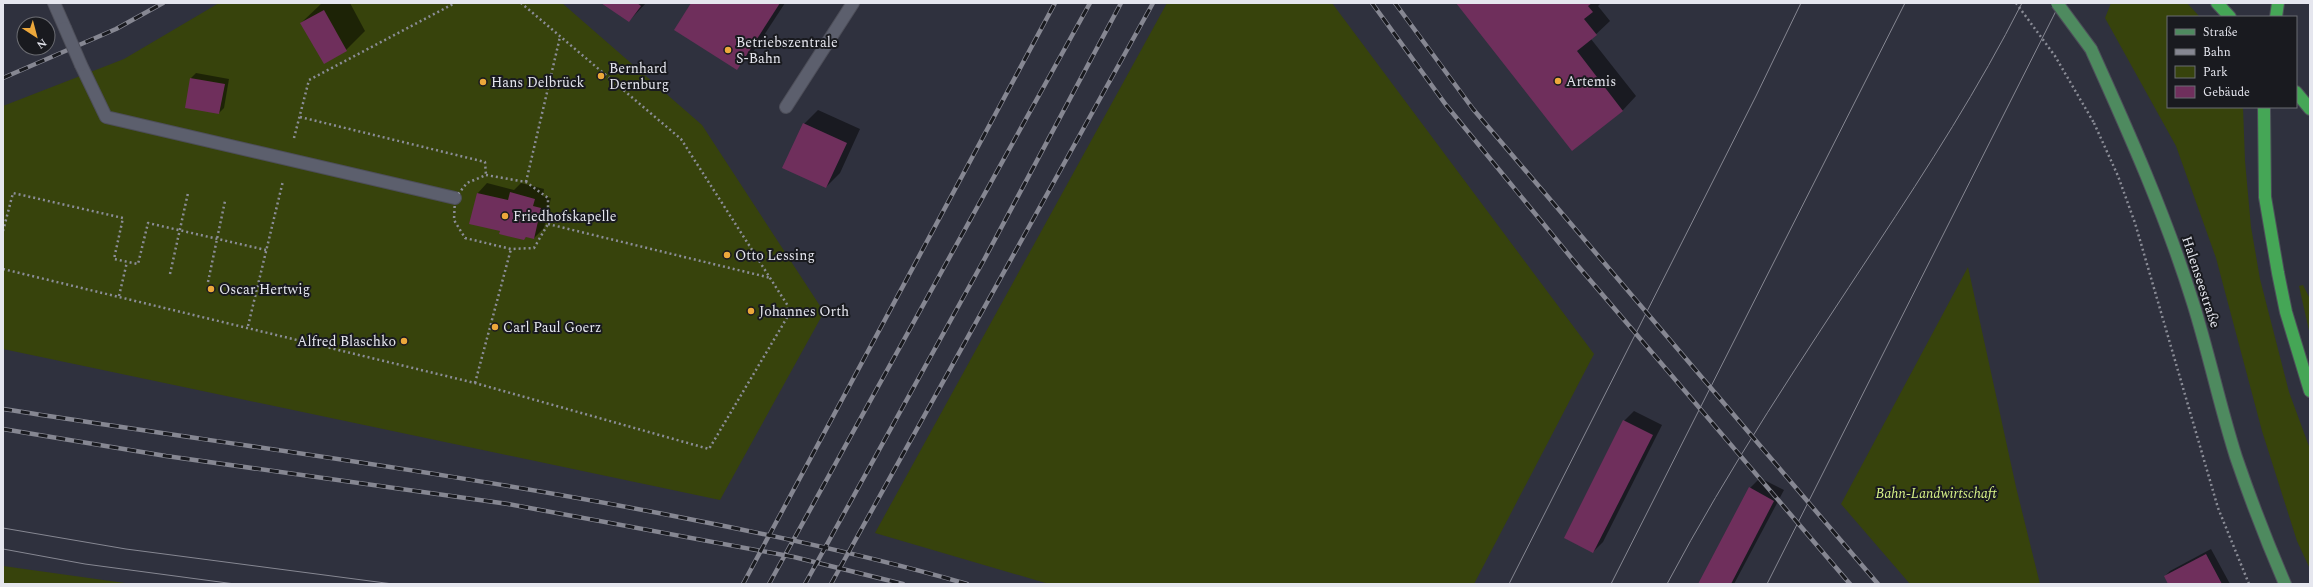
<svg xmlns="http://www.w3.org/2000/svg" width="2313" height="587" font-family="Spectral,serif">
<rect width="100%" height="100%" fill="#2f313e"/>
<!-- green -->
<g fill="#37430c">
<polygon points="219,3 562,3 702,125 824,312 720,500 3,349 3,106 124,59"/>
<polygon points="1167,3 1332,3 1594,354 1474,584 1049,584 875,533"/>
<polygon points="2111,3 2187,3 2200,17 2168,17 2168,107 2243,107 2245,161 2251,227 2260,279 2289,392 2310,449 2310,569 2297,541 2262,431 2216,258 2176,146 2105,18"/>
<polygon points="1968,267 2016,487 2040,584 1910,584 1841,504"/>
<polygon points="2303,285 2310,299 2310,335 2299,286"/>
<polygon points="3,566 132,584 3,584"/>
</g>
<!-- shadow -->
<g fill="#0007">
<polygon points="322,3 350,3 365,31 346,50 301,23"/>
<polygon points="603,3 646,3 629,21"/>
<polygon points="692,3 785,3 753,52 737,68"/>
<polygon points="1457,3 1601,3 1598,6 1610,21 1591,39 1636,96 1623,110 1572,150"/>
<polygon points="196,73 229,79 224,108 219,113 186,107 191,78"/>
<polygon points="818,110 860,129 840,173 826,187 804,124"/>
<polygon points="487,183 514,190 521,183 544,189 543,196 551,198 544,228 534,238 527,236 524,239 501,230 477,194"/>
<polygon points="1634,411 1662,425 1603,542 1593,552 1565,538 1624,421"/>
<polygon points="1760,478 1784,490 1734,584 1699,584 1750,488"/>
<polygon points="2211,549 2230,584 2169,584 2165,576 2170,571"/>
</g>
<!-- building -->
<g fill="#6f2f5c">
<polygon points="601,3 637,3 641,6 629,22"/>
<polygon points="691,3 780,3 737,70 674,30"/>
<polygon points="1456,3 1592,3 1588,6 1593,12 1584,19 1597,35 1577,51 1623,111 1572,151"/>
<polygon points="324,10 347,51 324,64 300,23"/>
<polygon points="190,78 225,84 219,114 185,108"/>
<polygon points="803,123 847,143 826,188 782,168"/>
<polygon points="510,192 535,199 533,206 541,208 534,239 526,237 524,240 499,234 500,231 469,224 477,193 508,200"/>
<polygon points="1623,420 1653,435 1593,553 1564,538"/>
<polygon points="1749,487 1774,501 1731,584 1698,584"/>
<polygon points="2206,554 2222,584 2168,584 2164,576"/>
</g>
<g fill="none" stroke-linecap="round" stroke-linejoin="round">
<!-- minor casing -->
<g stroke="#4d4e59" stroke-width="14">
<g id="minor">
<polyline points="54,3 65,28"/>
<polyline points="81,65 106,117 455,198"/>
<polyline points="786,107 853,3"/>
</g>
</g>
<!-- major casing -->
<g stroke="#4d4e59" stroke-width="14">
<path id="major" d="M2091 49C2129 133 2166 216 2193 303 2209 354 2220 407 2236 457 2251 501 2267 542 2285 584"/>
</g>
<!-- highway casing -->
<g stroke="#4d4e59" stroke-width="14">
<g id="highway">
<polyline points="2217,3 2230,17"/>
<polyline points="2276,17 2278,3"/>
<polyline points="2296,92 2310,109"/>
<polyline points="2264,107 2265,197 2278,273 2286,312 2310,391"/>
</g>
</g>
<!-- path -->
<g stroke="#8b8d97" stroke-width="2.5" stroke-dasharray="2 3" stroke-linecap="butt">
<polyline points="300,117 485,162 486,175"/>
<polyline points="2094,123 2118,176 2135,223 2218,508 2249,584"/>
<polyline points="294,138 309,80 455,3"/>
<polygon points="486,175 526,182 548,198 548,224 534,248 511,249 465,238 454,220 455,198 467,183"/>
<polyline points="526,182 560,37"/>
<polyline points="548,224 771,278"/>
<polyline points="3,231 13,193 123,218 114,259 138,264 148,223 266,250"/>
<polyline points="3,269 475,383 709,449 788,316 788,306 681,139 521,3"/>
<polyline points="170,274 188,193"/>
<polyline points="208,282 225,201"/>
<polyline points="119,296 127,262"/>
<polyline points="248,326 283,181"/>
<polyline points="475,383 511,249"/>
</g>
<!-- minor -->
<use href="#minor" stroke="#5c5f6d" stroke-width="12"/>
<!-- major -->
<use href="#major" stroke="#4e8a5f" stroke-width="12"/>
<!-- highway -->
<use href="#highway" stroke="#45a656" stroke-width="12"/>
<!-- tram -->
<g stroke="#868792" stroke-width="1">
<polyline points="3,528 126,549 393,584"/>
<polyline points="3,549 85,564 235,584"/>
<polyline points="1509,584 1756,96 1801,3"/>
<polyline points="1611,584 1905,3"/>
<path d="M1667 584C1729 467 1803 357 1876 246 1928 167 1979 88 2022 3"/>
<polyline points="1767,584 2060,3"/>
</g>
<!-- rail casing -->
<g stroke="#868792" stroke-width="4.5">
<g id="rail">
<polyline points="1372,3 1446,105 1578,266 1850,584"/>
<polyline points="1395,3 1473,109 1878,584"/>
<polyline points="3,78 116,29 163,3"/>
<path d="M3 409C233 445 465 474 694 520 786 538 877 558 967 584"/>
<polyline points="3,429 166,456 508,504 794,557 903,584"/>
<polyline points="743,584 1055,3"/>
<polyline points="769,584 1090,3"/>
<polyline points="805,584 985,258 1121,3"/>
<polyline points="831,584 1153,3"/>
</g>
</g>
<!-- rail -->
<use href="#rail" stroke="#191a1f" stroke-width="3" stroke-dasharray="9" stroke-linecap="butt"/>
<!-- minor-bridge casing -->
<g stroke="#4d4e59" stroke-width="14" stroke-linecap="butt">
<polyline id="minor-bridge" points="65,28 81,65"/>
</g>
<!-- major-bridge casing -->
<g stroke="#4d4e59" stroke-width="14" stroke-linecap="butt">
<polyline id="major-bridge" points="2057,3 2091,49"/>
</g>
<!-- path-bridge -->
<polyline stroke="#8b8d97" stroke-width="2.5" stroke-dasharray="2 3" stroke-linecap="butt" points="2016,3 2055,56 2094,123"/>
<!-- minor-bridge -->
<use href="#minor-bridge" stroke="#5c5f6d" stroke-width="12"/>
<!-- major-bridge -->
<use href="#major-bridge" stroke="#4e8a5f" stroke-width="12"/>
</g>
<!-- markers -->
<g fill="#eda83b" stroke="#191a1f" stroke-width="1.5">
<circle cx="728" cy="50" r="4"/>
<circle cx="601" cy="76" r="4"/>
<circle cx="1558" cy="81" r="4"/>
<circle cx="483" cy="82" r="4"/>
<circle cx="505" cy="216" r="4"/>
<circle cx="727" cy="255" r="4"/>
<circle cx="211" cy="289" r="4"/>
<circle cx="751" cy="311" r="4"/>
<circle cx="495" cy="327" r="4"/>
<circle cx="404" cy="341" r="4"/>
</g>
<g text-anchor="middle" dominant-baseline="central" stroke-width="4" stroke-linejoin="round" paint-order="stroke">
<!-- poi labels -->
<g font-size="14" fill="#e5e6ee" stroke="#191a1f" text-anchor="start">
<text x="736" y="42">Betriebszentrale<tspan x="736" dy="16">S-Bahn</tspan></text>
<text x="609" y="68">Bernhard<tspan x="609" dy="16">Dernburg</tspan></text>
<text x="1566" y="81">Artemis</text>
<text x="491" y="82">Hans Delbrück</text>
<text x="513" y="216">Friedhofskapelle</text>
<text x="735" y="255">Otto Lessing</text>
<text x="219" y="289">Oscar Hertwig</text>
<text x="759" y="311">Johannes Orth</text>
<text x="503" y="327">Carl Paul Goerz</text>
<text x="396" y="341" text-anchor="end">Alfred Blaschko</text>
</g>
<!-- street labels -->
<g font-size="14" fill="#e5e6ee" stroke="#191a1f">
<text transform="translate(2201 282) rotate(72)">Halenseestraße</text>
</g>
<!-- park labels -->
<g font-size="14" font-style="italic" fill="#d7f287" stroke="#191a1f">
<text x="1936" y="493">Bahn-Landwirtschaft</text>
</g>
</g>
<!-- border -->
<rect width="2313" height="587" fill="none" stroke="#e5e6ee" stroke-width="8"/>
<!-- legend -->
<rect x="2167" y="16" width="130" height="92" fill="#191a1f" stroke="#6b6c72"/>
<rect x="2175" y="29" width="20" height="6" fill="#4e8a5f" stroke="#6b6c72"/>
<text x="2203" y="36" font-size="12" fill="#e5e6ee">Straße</text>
<rect x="2175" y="49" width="20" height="6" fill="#868792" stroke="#6b6c72"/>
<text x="2203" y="56" font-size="12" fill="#e5e6ee">Bahn</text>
<rect x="2175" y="66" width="20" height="12" fill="#37430c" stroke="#6b6c72"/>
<text x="2203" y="76" font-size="12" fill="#e5e6ee">Park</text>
<rect x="2175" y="86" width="20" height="12" fill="#6f2f5c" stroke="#6b6c72"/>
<text x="2203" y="96" font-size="12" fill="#e5e6ee">Gebäude</text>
<!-- north arrow -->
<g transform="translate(36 36) rotate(144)"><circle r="19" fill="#191a1f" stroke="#6b6c72"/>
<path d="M0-3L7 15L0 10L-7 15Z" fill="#eda83b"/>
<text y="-6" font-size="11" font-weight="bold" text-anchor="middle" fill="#e5e6ee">N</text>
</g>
</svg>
